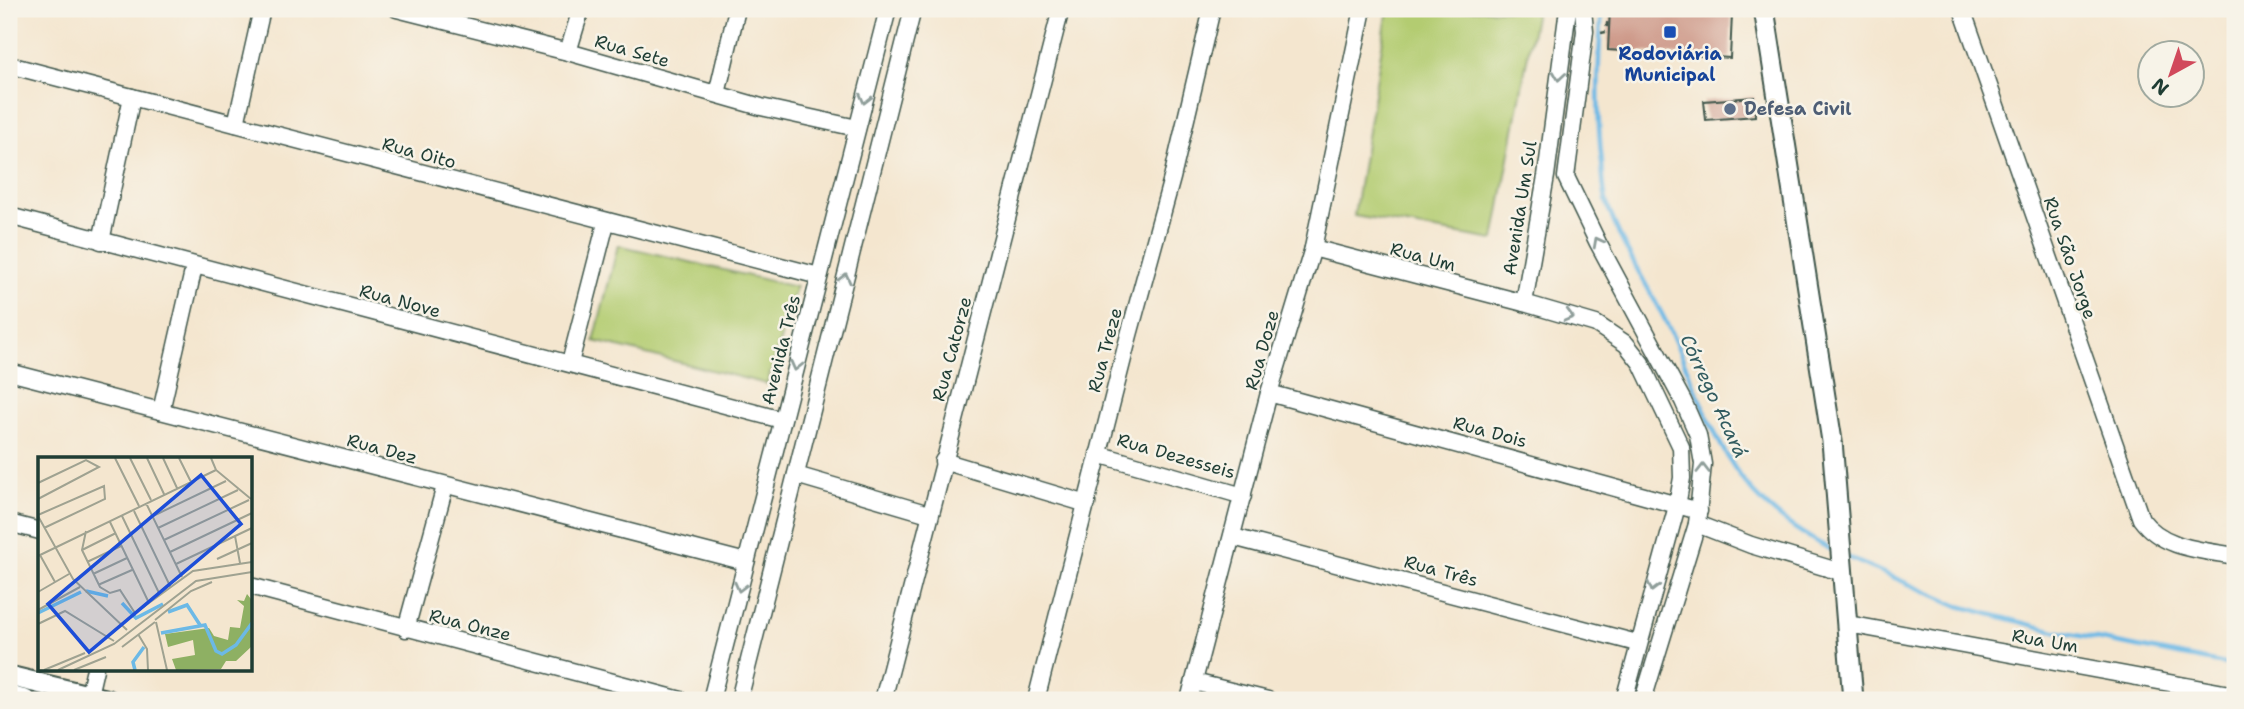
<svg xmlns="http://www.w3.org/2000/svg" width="2244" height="709" font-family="'Shantell Sans',sans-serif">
<rect width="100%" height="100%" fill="#f7f3e8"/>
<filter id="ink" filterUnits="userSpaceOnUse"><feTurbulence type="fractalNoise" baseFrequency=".0143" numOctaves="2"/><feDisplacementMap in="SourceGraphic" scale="14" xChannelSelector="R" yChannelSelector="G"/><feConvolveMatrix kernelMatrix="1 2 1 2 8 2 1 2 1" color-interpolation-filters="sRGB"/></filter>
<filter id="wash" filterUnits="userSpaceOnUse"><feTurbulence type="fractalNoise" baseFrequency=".00686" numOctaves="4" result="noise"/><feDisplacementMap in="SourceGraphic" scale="28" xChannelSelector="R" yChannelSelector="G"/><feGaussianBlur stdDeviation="1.57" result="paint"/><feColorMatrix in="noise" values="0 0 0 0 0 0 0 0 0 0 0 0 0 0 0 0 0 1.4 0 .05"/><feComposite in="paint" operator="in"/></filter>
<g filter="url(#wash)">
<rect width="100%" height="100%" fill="#f4e6cf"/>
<!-- green -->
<g fill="#b3cc71" stroke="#698452" stroke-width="2">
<polygon points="1388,9 1536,10 1494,240 1354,216"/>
<polygon points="618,245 796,287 767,384 594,341"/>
</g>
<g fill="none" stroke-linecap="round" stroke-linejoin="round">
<!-- stream -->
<g stroke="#6cb9e6" stroke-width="4.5">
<path d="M1602 9C1598 61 1596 111 1602 163 1603 175 1603 188 1606 200 1619 244 1647 283 1667 324 1717 428 1721 496 1836 552"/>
<polyline points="1847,557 1959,606 2055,631 2235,666"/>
</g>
</g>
<g id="blocks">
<!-- building -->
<g fill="#cd9888">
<polygon points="1610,9 1732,14 1730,58 1608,50"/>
<polygon points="1754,97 1755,116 1706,120 1704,101"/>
</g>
</g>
</g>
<g filter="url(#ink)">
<use href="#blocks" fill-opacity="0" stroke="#3f564b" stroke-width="2"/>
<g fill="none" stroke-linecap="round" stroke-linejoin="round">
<!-- minor casing -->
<g stroke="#3f564b" stroke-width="19">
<g id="minor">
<polyline points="397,9 568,52 761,107 857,128"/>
<polyline points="1568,9 1546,176 1524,303 1596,324 1626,344 1641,363 1681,447 1682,478 1677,506 1624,700"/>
<polyline points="1583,9 1585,31 1566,177 1598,243 1683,401 1698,435 1703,464 1697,524 1643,700"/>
<path d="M1962 9 2141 519C2163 549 2202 550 2235 556"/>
<polyline points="568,52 581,9"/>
<polyline points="9,65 819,276"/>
<polyline points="717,94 737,9"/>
<polyline points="236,124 262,9"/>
<polyline points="9,216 782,420"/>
<polyline points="101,241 132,97"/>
<polyline points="1313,248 1524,303"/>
<polyline points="570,363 606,223"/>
<polyline points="9,372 746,562"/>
<polyline points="1269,393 1699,511"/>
<polyline points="161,411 194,267"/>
<polyline points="1098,454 1243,496"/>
<polyline points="943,461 1087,504"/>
<polyline points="796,475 929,514"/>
<polyline points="9,523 40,531"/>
<polyline points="1697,524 1751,545 1844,573"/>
<polyline points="1233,537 1637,643"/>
<polyline points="250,586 681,700"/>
<polyline points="1848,624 2235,695"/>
<polyline points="406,629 445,486"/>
<polyline points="1194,682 1268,700"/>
<polyline points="89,695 95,669"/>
<polyline points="711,700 888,9"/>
<polyline points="739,700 913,9"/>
<polyline points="883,700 1061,9"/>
<polyline points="1036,700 1129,335 1172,178 1212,9"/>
<polyline points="1189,700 1269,393 1313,248 1363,9"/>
</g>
</g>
<!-- tertiary casing -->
<g stroke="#3f564b" stroke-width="23">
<g id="tertiary">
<polyline points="1764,9 1832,441 1853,700"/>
<polyline points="9,676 108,700"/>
<polyline points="9,696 25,700"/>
</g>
</g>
<!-- path -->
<polyline stroke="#3f564b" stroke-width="2.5" stroke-dasharray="5 5" stroke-linecap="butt" points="1601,33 1606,32 1609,9"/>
<!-- minor -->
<use href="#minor" stroke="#fff" stroke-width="16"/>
<!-- tertiary -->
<use href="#tertiary" stroke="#fff" stroke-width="19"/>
</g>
<!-- one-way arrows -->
<defs><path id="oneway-chevron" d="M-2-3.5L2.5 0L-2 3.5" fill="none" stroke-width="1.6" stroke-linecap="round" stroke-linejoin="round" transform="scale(1.75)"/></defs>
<g stroke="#8f9e9a">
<use href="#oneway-chevron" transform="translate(1559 76) rotate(98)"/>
<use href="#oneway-chevron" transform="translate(865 99) rotate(104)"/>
<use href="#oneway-chevron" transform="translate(1598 242) rotate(-118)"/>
<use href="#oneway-chevron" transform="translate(845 278) rotate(-76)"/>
<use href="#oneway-chevron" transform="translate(1569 316) rotate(15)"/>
<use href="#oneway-chevron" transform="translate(796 366) rotate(104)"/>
<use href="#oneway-chevron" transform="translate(1703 469) rotate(-90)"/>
<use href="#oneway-chevron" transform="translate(740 587) rotate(104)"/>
<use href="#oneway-chevron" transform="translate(1653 587) rotate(105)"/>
</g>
</g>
<!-- markers -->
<rect fill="#1a4fb4" stroke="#f7f3e8" stroke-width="2.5" x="1663" y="25" width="14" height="14" rx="3.5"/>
<circle fill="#5c6f8a" stroke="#f7f3e8" stroke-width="2.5" cx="1730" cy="109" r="7"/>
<g text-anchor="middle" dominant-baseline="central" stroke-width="5" stroke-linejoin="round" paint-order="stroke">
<!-- street labels -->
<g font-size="18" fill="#1f3d34" stroke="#f7f3e8">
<text transform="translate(632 51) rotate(16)">Rua Sete</text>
<text transform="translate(419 153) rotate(15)">Rua Oito</text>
<text transform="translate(1520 208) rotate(-81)">Avenida Um Sul</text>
<text transform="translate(1423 257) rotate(15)">Rua Um</text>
<text transform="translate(2070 258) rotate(71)">Rua São Jorge</text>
<text transform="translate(400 301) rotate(15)">Rua Nove</text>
<text transform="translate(952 349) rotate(-75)">Rua Catorze</text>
<text transform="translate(781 350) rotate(-76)">Avenida Três</text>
<text transform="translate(1105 350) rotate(-75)">Rua Treze</text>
<text transform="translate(1262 350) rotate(-74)">Rua Doze</text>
<text transform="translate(1490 432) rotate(15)">Rua Dois</text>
<text transform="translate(382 449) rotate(15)">Rua Dez</text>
<text transform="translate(1176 456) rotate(16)">Rua Dezesseis</text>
<text transform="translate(1441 571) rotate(15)">Rua Três</text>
<text transform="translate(470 625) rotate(14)">Rua Onze</text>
<text transform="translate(2045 641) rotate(10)">Rua Um</text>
</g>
<!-- transit labels -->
<g font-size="18" font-weight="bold" fill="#164399" stroke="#f7f3e8">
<text x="1670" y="54">Rodoviária<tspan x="1670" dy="21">Municipal</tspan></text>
</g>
<!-- service labels -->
<g font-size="18" font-weight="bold" fill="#4e5e75" stroke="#f7f3e8" text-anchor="start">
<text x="1744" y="109">Defesa Civil</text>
</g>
<!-- water labels -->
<g font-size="19" font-style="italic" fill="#325c60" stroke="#f7f3e8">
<text transform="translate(1714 396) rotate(65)">Córrego Acará</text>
</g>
</g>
<!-- overview -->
<g transform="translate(38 457)">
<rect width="214" height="214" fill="#f4e6cf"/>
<path d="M209 137 213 142V190L198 204H188L183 212 138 213 134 202 157 198 155 183 130 190 127 177 171 171 176 179 190 183 192 170 202 171 206 149 199 143 206 144Z" fill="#8eb063"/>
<path fill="none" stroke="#6cb9e6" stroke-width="3.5" d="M48 134 70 139M84 146 98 161 125 147M130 155 149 148 162 168M0 156 43 135M123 176 167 168 178 194 184 197 198 188 214 166M97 213 95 205 106 190"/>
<path fill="none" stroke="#9fa291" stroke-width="2" d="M77 1 101 49M92 1 113 43M109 1 126 37M125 1 139 31M141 1 153 25M173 1 178 13 213 42M0 26 48 3 61 10 0 42M108 46 144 120M96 54 133 131M0 58 66 29 67 42 6 71M0 59 35 122 89 173M84 59 122 138M115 59 188 24M72 65 111 146M120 71 200 33M48 74 44 93 62 130 72 136 82 133 97 156 155 114 214 105M197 79 202 106M126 83 211 43M44 93 78 76M132 95 214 56M2 98 17 125M0 99 178 13M179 102 214 86M49 105 83 89M138 107 214 71M55 117 89 101M60 128 94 113M0 135 31 117M0 153 42 130M117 163 153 134 174 125M118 165 129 213M0 167 27 154 76 184M100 177 109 192 110 213M84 190 117 165M6 213 47 196M20 213 76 187 158 124 214 115M36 213 68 200"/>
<path fill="#1d4ed8" fill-opacity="0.15" stroke="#1d4ed8" stroke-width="3.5" d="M163 18 203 67 51 195 10 147Z"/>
<rect width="214" height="214" fill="none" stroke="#1f3d34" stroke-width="3.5"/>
</g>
<!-- margin -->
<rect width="2244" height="709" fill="none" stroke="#f7f3e8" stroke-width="35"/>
<!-- north arrow -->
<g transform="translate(2171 74) rotate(220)"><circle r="33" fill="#f7f3e8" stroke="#a1aaa0" stroke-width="2"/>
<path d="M0-5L12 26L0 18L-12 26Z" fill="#d1495b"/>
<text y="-10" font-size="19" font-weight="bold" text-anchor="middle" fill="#1f3d34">N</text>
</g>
</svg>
